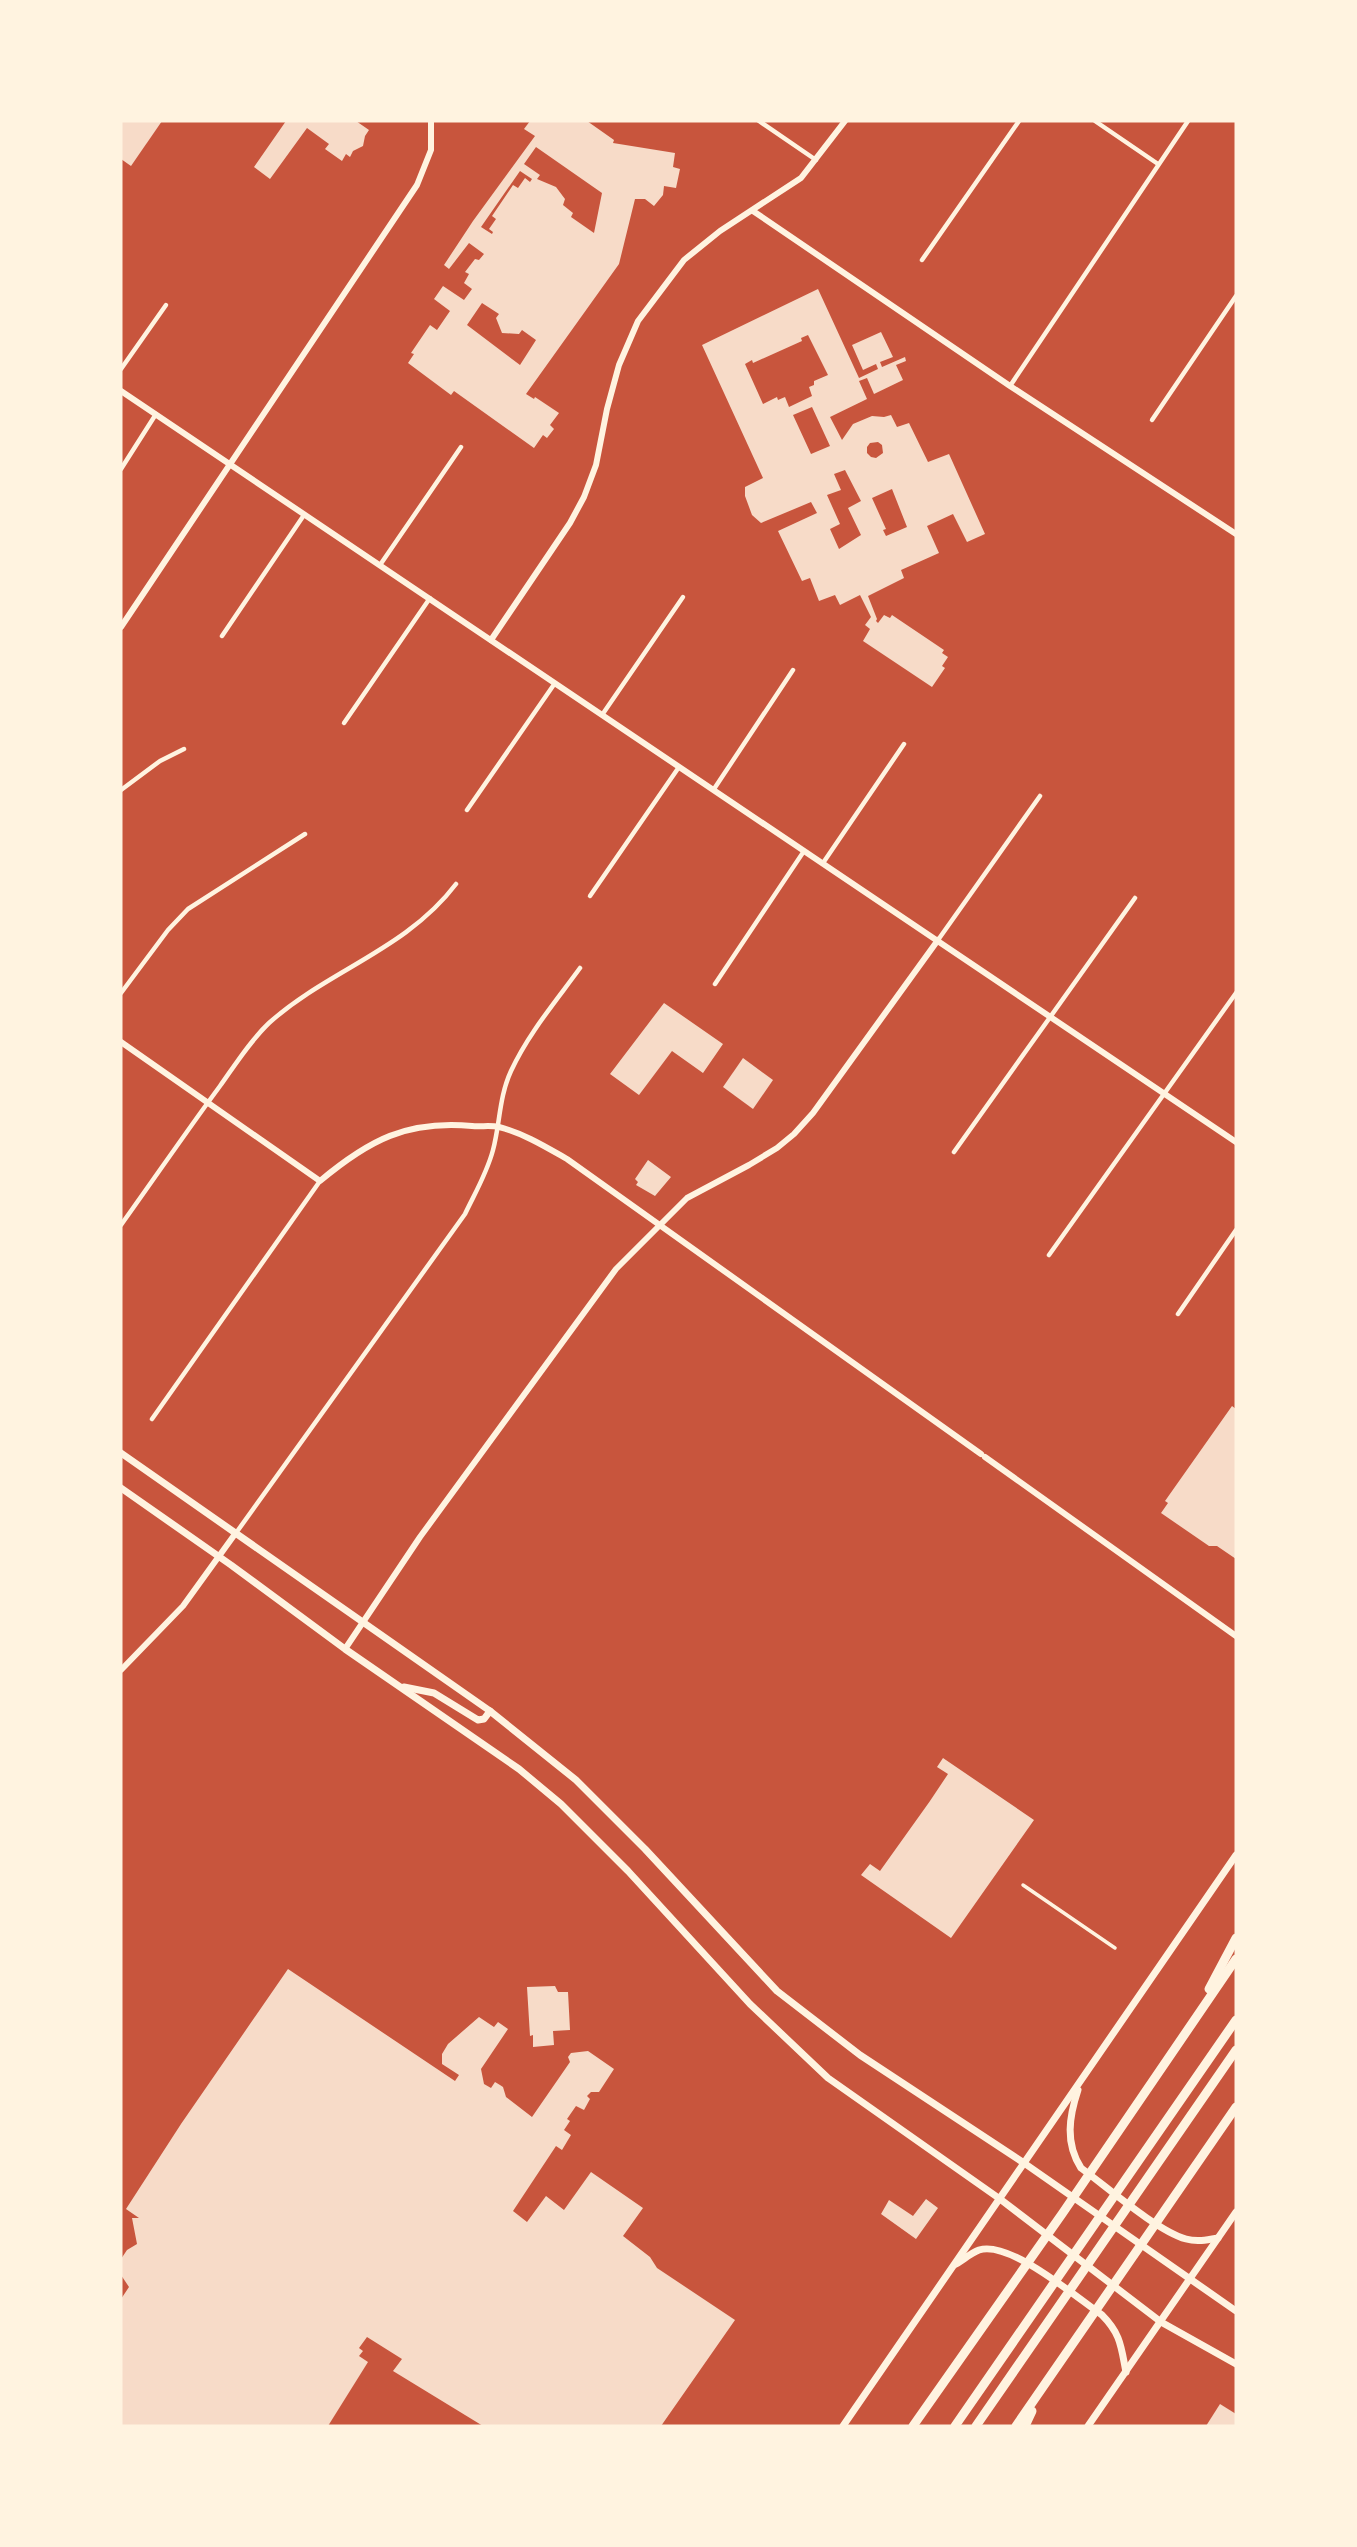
<svg xmlns="http://www.w3.org/2000/svg" width="1357" height="2547" font-family="'Open Sans',sans-serif">
<rect width="100%" height="100%" fill="#c8553d"/>
<!-- building -->
<g fill="#f7dbc8" fill-rule="evenodd">
<polygon points="121,121 162,121 131,166 121,159"/>
<polygon points="286,121 356,121 369,130 365,136 363,146 353,151 350,157 346,154 342,161 325,149 329,144 307,128 270,179 254,167"/>
<path d="M530 121H587L614 140 613 143 675 153 673 167 680 169 676 188 664 186 663 195 654 206 645 199H635L619 264 526 394 534 399 535 397 559 413 550 425 554 429 547 438 543 435 534 448 454 391 451 395 408 363 414 354 411 353 430 325 437 330 450 311 434 299 443 286 464 300 472 289 464 283 469 274 465 272 475 259 479 260 484 254 469 243 449 269 444 265 473 221 535 136 524 129ZM536 147 602 193 594 233 571 217 573 213 563 205 565 199 556 187 537 179 540 175 524 164ZM520 171 532 179 530 182 525 178 518 188 513 185 492 216 496 219 489 229 493 232 492 234 481 227ZM482 303 499 314 496 318 502 333 519 334 522 330 536 340 520 365 467 325Z"/>
<path d="M818 289 859 378 878 369 876 364 863 370 852 345 881 332 893 357 880 362 882 367 905 357 906 361 896 365 903 380 874 394 867 378 859 381 867 399 830 417 842 440 853 424 872 416 884 417 891 415 897 427 909 423 928 462 949 454 985 534 967 542 953 514 927 526 939 553 901 570 904 578 868 596 877 619 876 621 878 623 884 615 890 618 892 615 944 650 942 653 948 657 942 666 945 668 932 687 863 641 870 629 865 625 871 617 860 595 840 605 835 595 819 601 810 578 802 581 778 531 817 513 811 502 761 523 752 515 745 496V487L763 478 702 345ZM808 335 828 375 814 381V385L809 387 812 396 789 407 785 397 778 400 777 397 763 404 745 364 752 360 753 363 802 341 801 338ZM812 407 830 446 811 454 793 415ZM878 442 882 445 883 453 876 458 871 457 867 453V447L870 443ZM845 470 861 501 848 508 861 535 839 549 830 529 840 524 827 495 841 490 834 474ZM892 489 907 527 886 536 883 530 886 529 872 498Z"/>
<polygon points="664,1003 723,1044 703,1073 672,1051 639,1095 610,1074"/>
<polygon points="743,1058 773,1080 753,1109 723,1087"/>
<polygon points="648,1160 671,1177 655,1196 636,1185 638,1182 635,1179"/>
<polygon points="1232,1406 1236,1409 1236,1559 1217,1546 1209,1546 1161,1513 1168,1503 1165,1501"/>
<polygon points="943,1758 1034,1820 951,1938 861,1875 870,1864 880,1871 930,1801 948,1774 937,1767"/>
<polygon points="288,1969 455,2081 459,2075 442,2064 442,2054 448,2044 479,2017 494,2027 498,2022 508,2029 481,2069 484,2084 491,2088 495,2082 500,2085 503,2087 506,2097 532,2117 570,2062 568,2057 571,2053 588,2051 614,2069 599,2092 591,2092 587,2096 590,2099 584,2110 576,2106 567,2119 570,2121 564,2130 571,2135 562,2150 556,2146 513,2211 527,2222 546,2196 564,2210 591,2172 643,2208 623,2236 650,2257 657,2268 735,2320 661,2426 483,2426 393,2371 402,2359 367,2337 359,2348 363,2351 359,2356 368,2362 328,2426 121,2426 121,2299 129,2287 121,2275 121,2259 127,2250 137,2244 132,2218 139,2218 126,2209 181,2124"/>
<polygon points="555,1986 558,1992 568,1992 570,2030 553,2031 554,2045 533,2047 533,2035 530,2036 527,1987"/>
<polygon points="926,2199 938,2208 916,2239 881,2214 889,2200 913,2216"/>
<polygon points="1220,2404 1236,2414 1236,2426 1206,2426"/>
</g>
<g fill="none" stroke-linecap="round" stroke-linejoin="round">
<!-- pedestrian -->
<polyline stroke="#fff3e0" stroke-width="3.5" points="1023,1885 1115,1948"/>
<!-- minor -->
<g stroke="#fff3e0" stroke-width="4.5">
<polyline points="759,121 816,160"/>
<polyline points="1095,121 1158,164"/>
<polyline points="922,260 1019,121"/>
<polyline points="121,369 166,305"/>
<polyline points="1010,386 1188,121"/>
<polyline points="1152,420 1236,296"/>
<polyline points="121,469 156,414"/>
<polyline points="380,565 461,447"/>
<polyline points="222,636 304,515"/>
<polyline points="602,715 683,597"/>
<polyline points="344,723 430,598"/>
<polyline points="714,789 793,670"/>
<polyline points="121,790 160,761 184,749"/>
<polyline points="467,810 555,683"/>
<polyline points="823,863 904,744"/>
<polyline points="590,896 679,767"/>
<polyline points="938,940 1040,796"/>
<polyline points="715,984 804,851"/>
<polyline points="121,993 168,930 188,909 305,834"/>
<polyline points="954,1152 1135,898"/>
<path d="M121 1225C154 1179 186 1132 220 1086 235 1065 250 1041 269 1023 328 970 406 950 456 884"/>
<polyline points="1049,1255 1236,993"/>
<polyline points="1178,1314 1236,1230"/>
<polyline points="152,1419 320,1181"/>
<path d="M236 1533 465 1214C475 1193 487 1173 493 1150 500 1124 499 1097 511 1071 528 1034 556 1001 580 968"/>
</g>
<!-- tertiary -->
<g stroke="#fff3e0" stroke-width="6">
<polyline points="753,211 1010,386 1236,534"/>
<polyline points="121,391 1236,1142"/>
<polyline points="121,627 417,185 431,150 431,121"/>
<polyline points="491,640 570,523 584,497 596,465 607,409 619,365 638,321 684,260 720,231 801,178 845,121"/>
<path d="M121 1042 320 1181C369 1140 407 1120 472 1126 481 1127 490 1125 499 1127 523 1133 546 1147 567 1159L981 1454"/>
<polyline points="985,1457 1236,1636"/>
<polyline points="345,1649 420,1537 616,1269 687,1198 749,1165 777,1148 794,1134 813,1113 938,940"/>
<polyline points="121,1670 183,1606 235,1534"/>
</g>
<!-- secondary -->
<g stroke="#fff3e0" stroke-width="7">
<polyline points="121,1453 490,1711 576,1780 645,1849 777,1991 860,2055 1024,2163 1236,2311"/>
<polyline points="121,1488 231,1565 345,1649 519,1769 561,1804 628,1871 750,2004 828,2078 1000,2199 1161,2322 1236,2364"/>
<polyline points="404,1687 434,1693 478,1720 484,1719 490,1711"/>
<path d="M1078 2090C1069 2117 1065 2143 1081 2168 1107 2187 1157 2231 1186 2239 1197 2242 1207 2240 1218 2238"/>
<path d="M956 2264C963 2260 971 2253 979 2250 1010 2240 1077 2298 1102 2315 1121 2334 1121 2347 1126 2372"/>
<polyline points="843,2426 1236,1855"/>
<polyline points="1088,2426 1236,2212"/>
</g>
<!-- motorway -->
<g stroke="#fff3e0" stroke-width="9">
<polyline points="1209,1989 1236,1938"/>
<polyline points="913,2426 1062,2214 1236,1959"/>
<polyline points="955,2426 1236,2020"/>
<polyline points="976,2426 1236,2050"/>
<polyline points="1016,2426 1236,2107"/>
<polyline points="1025,2426 1032,2411"/>
</g>
</g>
<!-- border -->
<rect width="1357" height="2547" fill="none" stroke="#fff3e0" stroke-width="245"/>
</svg>
